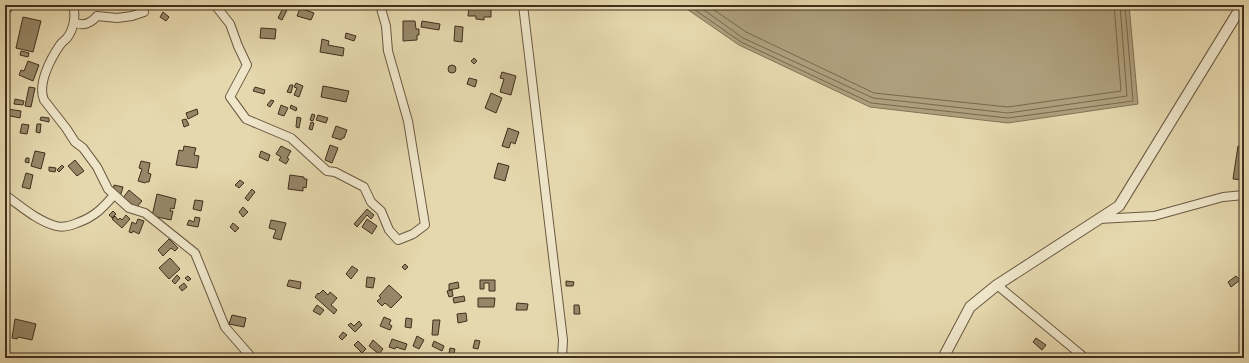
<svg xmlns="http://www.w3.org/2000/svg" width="1249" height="363" font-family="'IM FELL DW Pica',serif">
<rect width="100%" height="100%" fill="#e6d8ae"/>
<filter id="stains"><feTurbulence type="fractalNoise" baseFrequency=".005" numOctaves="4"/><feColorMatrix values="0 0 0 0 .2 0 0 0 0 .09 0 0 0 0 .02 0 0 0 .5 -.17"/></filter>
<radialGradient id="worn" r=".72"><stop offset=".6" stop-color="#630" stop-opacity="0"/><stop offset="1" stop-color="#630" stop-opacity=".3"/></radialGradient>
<!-- water -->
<polygon fill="#ae9f7c" stroke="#827256" points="681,5 1129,5 1138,104 1008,123 870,107 739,45"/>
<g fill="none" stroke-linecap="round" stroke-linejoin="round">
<!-- shore -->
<g stroke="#78674c" stroke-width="1">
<polyline points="688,5 741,42 871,103 1008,118 1133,101 1125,5"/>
<polyline points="697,5 743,38 873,98 1008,113 1127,96 1120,5"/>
<polyline points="707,5 746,32 874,93 1008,107 1121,91 1114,5"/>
</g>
</g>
<!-- building -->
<g fill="#978768" stroke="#412f1c">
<polygon points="463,5 489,5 489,10 491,10 491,17 484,17 484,20 476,19 476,16 468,16 469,8 463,7"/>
<polygon points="283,8 287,10 282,20 278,18"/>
<polygon points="300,8 314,13 311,20 297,16"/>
<polygon points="163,12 169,17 166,21 160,17"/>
<polygon points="23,17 41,21 33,52 16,48"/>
<polygon points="403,21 415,21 416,29 419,29 419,35 417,35 417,40 403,41"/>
<polygon points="422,21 440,24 439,30 421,27"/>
<polygon points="455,26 463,27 462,42 454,41"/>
<polygon points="261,28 276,29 275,39 260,38"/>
<polygon points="346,33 356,36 354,41 345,38"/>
<polygon points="322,39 329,41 328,45 344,48 343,56 320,52"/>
<polygon points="21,51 29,53 28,57 20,55"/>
<polygon points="474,58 477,61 474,64 471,61"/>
<polygon points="28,61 39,65 33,81 19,75 21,70 24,71"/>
<circle cx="452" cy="69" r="4"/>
<polygon points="502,72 516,76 511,95 500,92 504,79 500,78"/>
<polygon points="469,78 477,80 475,87 467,84"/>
<polygon points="296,83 303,86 299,97 294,95 297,88 294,87"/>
<polygon points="290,85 293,85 291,93 287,92"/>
<polygon points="323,86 349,91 346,102 321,97"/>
<polygon points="29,87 35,88 31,107 25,106"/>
<polygon points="255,87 265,90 264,94 253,91"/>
<polygon points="491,93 502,98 496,113 485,108"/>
<polygon points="15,99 24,101 23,105 14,104"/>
<polygon points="271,100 274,101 270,107 267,105"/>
<polygon points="281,105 288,108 284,116 278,114"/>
<polygon points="291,105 297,108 296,111 290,108"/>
<polygon points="7,109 21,111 20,118 6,115"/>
<polygon points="197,109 198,114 188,119 186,113"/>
<polygon points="312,114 315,115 313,121 310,120"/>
<polygon points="318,115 328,118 326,123 316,120"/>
<polygon points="41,117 49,118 49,122 40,120"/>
<polygon points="297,117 301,118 299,128 296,127"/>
<polygon points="186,119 189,125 184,127 182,120"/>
<polygon points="311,122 314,123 312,130 309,129"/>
<polygon points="22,124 29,125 27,134 20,133"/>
<polygon points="37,124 41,124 40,133 36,132"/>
<polygon points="336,126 347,130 344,138 342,138 341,140 332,137"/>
<polygon points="508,128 519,132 515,144 511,142 509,148 502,146"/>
<polygon points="330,145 338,148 332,163 325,160"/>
<polygon points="184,146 196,148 194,155 199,156 197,168 176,165 179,150 183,151"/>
<polygon points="281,146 291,151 287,158 289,159 286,164 279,160 281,157 276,154"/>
<polygon points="1238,146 1244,147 1244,180 1233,179"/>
<polygon points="35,151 45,153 41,169 31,166"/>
<polygon points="261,151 270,155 268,161 259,157"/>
<polygon points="5,158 6,158 9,163 6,165"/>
<polygon points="26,158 29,158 29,163 25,162"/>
<polygon points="75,160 84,171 77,176 68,166"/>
<polygon points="141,161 150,163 148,173 151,174 149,182 146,182 145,183 138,181 142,169 139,168"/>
<polygon points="498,163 509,166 505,181 494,178"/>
<polygon points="62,165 64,167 59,172 57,170"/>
<polygon points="49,167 56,168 55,172 49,171"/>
<polygon points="26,173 33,175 30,189 22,187"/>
<polygon points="290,175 304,177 304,179 307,179 306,188 303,187 303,191 288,189"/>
<polygon points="240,180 244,183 239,188 235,185"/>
<polygon points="114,185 123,187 121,194 113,192"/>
<polygon points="252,189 255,192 248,201 245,198"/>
<polygon points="129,190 142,201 136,208 128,201 127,202 123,198"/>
<polygon points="157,194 176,199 174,209 171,208 170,211 173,211 171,220 152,216"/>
<polygon points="195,200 203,201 201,211 193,209"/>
<polygon points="243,207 248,212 243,217 239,212"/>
<polygon points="367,209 374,215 371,219 367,215 357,227 354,224"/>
<polygon points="113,211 116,214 112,218 109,215"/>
<polygon points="126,215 130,219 122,228 112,219 115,216 118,220 120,218 122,220"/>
<polygon points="195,217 200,218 198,227 187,225 189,220 194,222"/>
<polygon points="138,219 144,221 139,234 133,231 132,233 129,232 132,222 136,224"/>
<polygon points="367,219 377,226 372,234 362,227"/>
<polygon points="271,220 286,223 281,240 273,238 276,230 269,228"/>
<polygon points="233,223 239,228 235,232 230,227"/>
<polygon points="169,239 178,248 175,251 171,248 163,256 158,250"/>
<polygon points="170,258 180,269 169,279 159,268"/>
<polygon points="405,264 408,267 405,270 402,267"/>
<polygon points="352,266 358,270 351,279 346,274"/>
<polygon points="177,275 180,278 175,284 172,281"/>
<polygon points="188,276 191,279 188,281 185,278"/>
<polygon points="1236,276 1240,280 1231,287 1228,282"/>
<polygon points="367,277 375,278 373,288 366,287"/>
<polygon points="289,280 301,282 300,289 287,286"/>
<polygon points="480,280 495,280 495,291 489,291 489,283 484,283 484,289 480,289"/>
<polygon points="566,281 574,282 573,286 566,286"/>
<polygon points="458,282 459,288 449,290 449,284"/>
<polygon points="184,283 187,287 182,291 179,287"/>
<polygon points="389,285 402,297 391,308 385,303 382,306 377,301 381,298 379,296"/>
<polygon points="323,290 328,295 330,292 337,298 331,305 337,310 334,314 315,297 318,293 319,294"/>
<polygon points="452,290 453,296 449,297 447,291"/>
<polygon points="464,296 465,301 454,303 453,298"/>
<polygon points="478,298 495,298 494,307 478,307"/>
<polygon points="517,303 528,304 527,310 516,310"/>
<polygon points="317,305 324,310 320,315 313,311"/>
<polygon points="574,305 579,305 580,314 574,314"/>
<polygon points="466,313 467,321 458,323 457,314"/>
<polygon points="232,315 246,318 244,327 229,324"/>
<polygon points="384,317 391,320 389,324 392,326 390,330 380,326"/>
<polygon points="406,318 412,319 411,328 405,327"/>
<polygon points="15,319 36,324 32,340 18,337 17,339 12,338"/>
<polygon points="433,320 440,320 438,335 432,335"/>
<polygon points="359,321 362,325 355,332 348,325 351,323 354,326"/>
<polygon points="343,332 347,335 342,340 339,337"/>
<polygon points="417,336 424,340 419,349 413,346"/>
<polygon points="1036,338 1046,345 1042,350 1033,342"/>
<polygon points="392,339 407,344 405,350 396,347 395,349 389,347"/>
<polygon points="373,340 383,349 379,354 369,346"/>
<polygon points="475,340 480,341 478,349 473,348"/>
<polygon points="358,341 366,349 362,353 354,345"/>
<polygon points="434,341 444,346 442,351 432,346"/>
<polygon points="450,348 455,349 453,358 448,358"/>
<polygon points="404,354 407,355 406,358 395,358 396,355 403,357"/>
</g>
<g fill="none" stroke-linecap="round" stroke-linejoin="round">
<!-- minor casing -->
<g stroke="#6a5940" stroke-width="10">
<g id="minor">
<path d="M73 5C76 16 74 29 67 38 65 40 62 42 60 45 51 58 37 84 44 100L66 128 75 142 83 148 97 167 108 189 129 208 145 213 195 253 225 327 252 358"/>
<polyline points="215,5 230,24 238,46 247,65 230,97 246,119 291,138 327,171 335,172 364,187 371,202 381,211 389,230 398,240 413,234 425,225 408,121 388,51 386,26 380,5"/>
<polyline points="523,5 563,340 562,358"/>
<polyline points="5,12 10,5"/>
<path d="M74 22C83 27 91 23 97 16L117 18 132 16 144 12"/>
<path d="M5 195C21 206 37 221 56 226 64 228 70 226 77 223 94 217 102 209 114 195"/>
<polyline points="1099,219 1154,216 1223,197 1244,195"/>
<polyline points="997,285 1085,358"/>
</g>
</g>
<!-- tertiary casing -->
<g stroke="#6a5940" stroke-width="12">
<polyline id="tertiary" points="943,358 970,307 997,285 1119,206 1238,12 1241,5"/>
</g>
<!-- minor -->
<use href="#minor" stroke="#efe6ca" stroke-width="8"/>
<!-- tertiary -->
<use href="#tertiary" stroke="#efe6ca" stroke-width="10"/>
</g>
<!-- margin -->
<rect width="1249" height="363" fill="none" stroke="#e6d8ae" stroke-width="20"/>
<rect x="6" y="6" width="1237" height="351" fill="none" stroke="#412f1c" stroke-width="2"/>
<rect x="10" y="10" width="1229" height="343" fill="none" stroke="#412f1c"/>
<rect width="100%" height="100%" filter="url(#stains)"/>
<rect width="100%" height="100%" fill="url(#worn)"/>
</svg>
